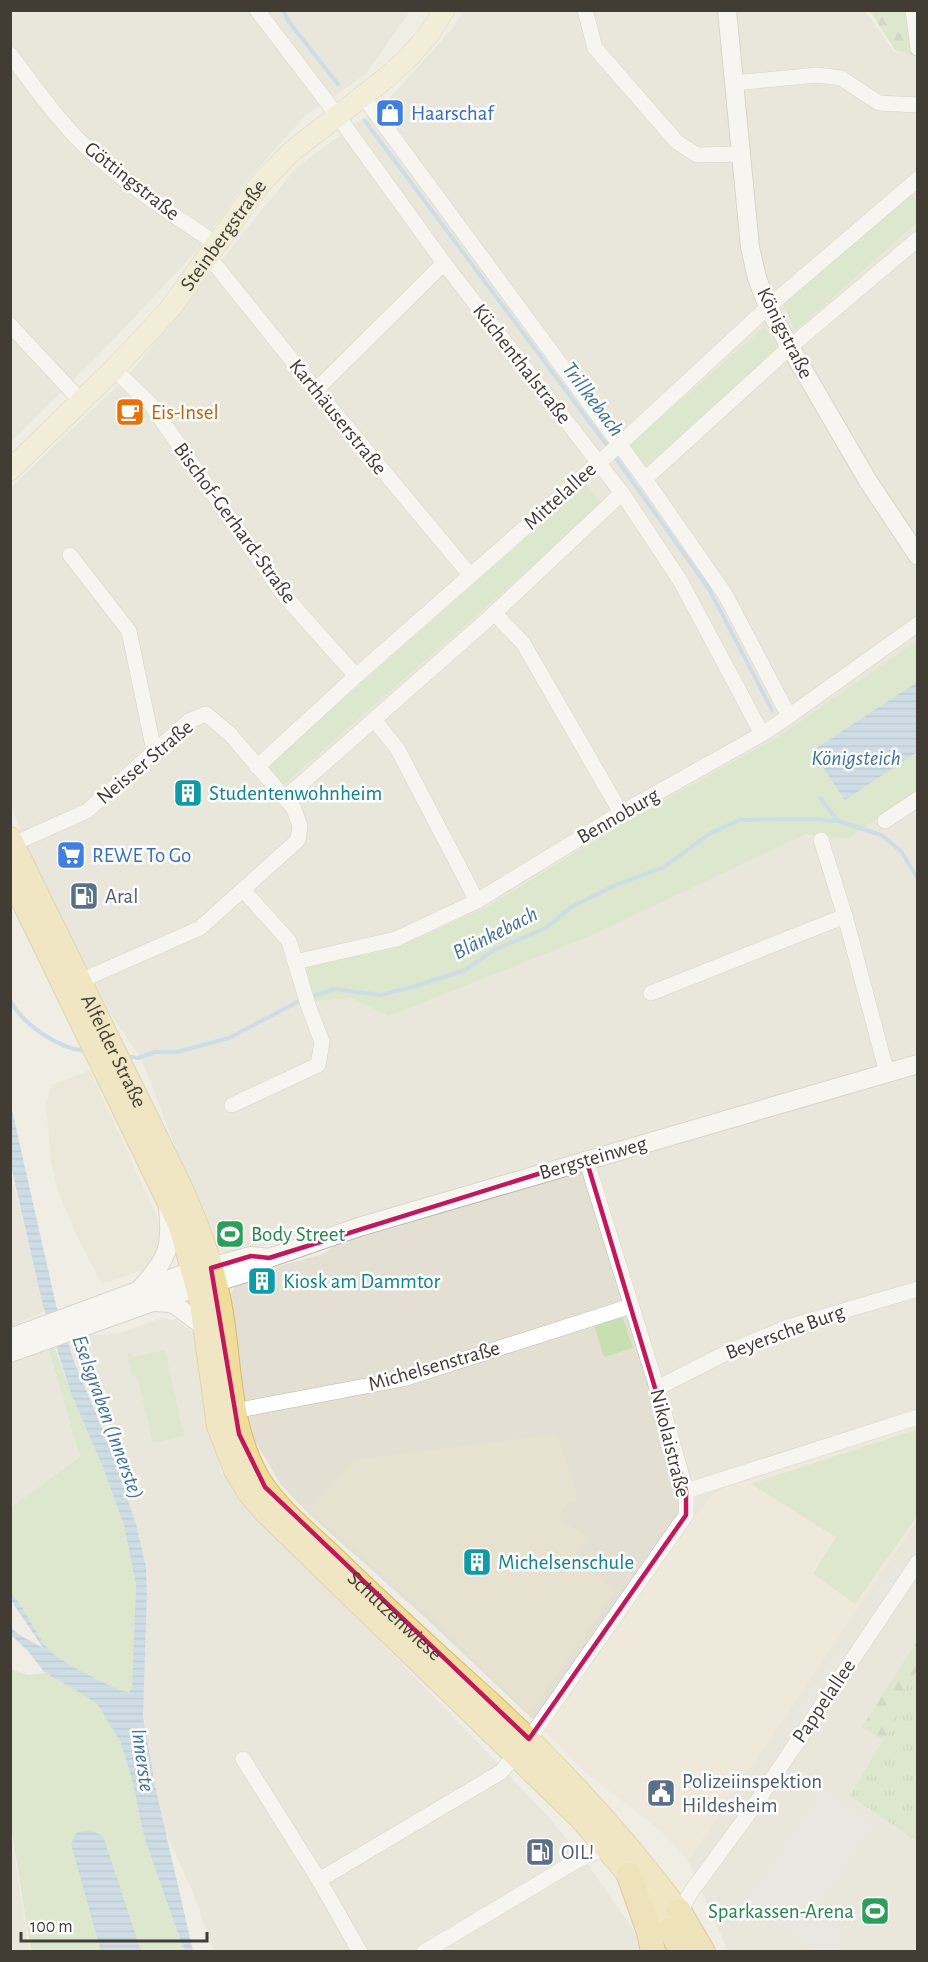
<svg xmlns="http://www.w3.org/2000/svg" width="928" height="1962" font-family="'Alegreya Sans',sans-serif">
<defs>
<pattern id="grass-tufts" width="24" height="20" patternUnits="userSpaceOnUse" patternTransform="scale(1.5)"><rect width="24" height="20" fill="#c8dfb1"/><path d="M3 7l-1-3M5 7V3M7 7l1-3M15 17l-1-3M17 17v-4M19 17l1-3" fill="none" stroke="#adc099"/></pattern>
<pattern id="forest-firs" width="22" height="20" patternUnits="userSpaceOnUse" patternTransform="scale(1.5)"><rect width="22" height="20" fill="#c8dfb1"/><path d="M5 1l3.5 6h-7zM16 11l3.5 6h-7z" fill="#adc099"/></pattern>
<pattern id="water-rules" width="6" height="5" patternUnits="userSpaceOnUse" patternTransform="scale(1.5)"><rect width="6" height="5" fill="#a6c9e6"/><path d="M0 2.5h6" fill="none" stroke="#89a4bb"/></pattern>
</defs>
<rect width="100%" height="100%" fill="#efede4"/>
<!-- residential -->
<g fill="#e3dfd3">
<polygon points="11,11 410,11 365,75 306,115 246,182 201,246 99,355 11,442"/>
<polygon points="463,11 865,11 894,51 917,57 917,1426 722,1489 710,1497 542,1728 429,1621 310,1515 281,1485 261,1451 246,1426 230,1305 231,1294 238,1282 257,1272 323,1254 347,1237 357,1234 352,1219 235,1254 228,1255 217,1250 209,1235 142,1060 84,975 23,840 11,804 11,487 127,377 297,167 388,100 453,28"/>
<polygon points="14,1184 44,1311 11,1327 10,1185"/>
<polygon points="161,1318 176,1320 193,1333 221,1472 294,1556 363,1623 546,1814 586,1862 637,1935 641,1951 214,1951 192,1890 164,1829 157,1795 143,1717 147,1593 146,1567 136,1524 110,1447 69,1344 84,1339 85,1336 120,1333"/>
<polygon points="49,1350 80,1457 11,1508 10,1364"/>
<polygon points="917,1520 917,1951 728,1951 688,1860"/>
<polygon points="11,1831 29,1951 11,1951"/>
</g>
<!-- commercial -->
<polygon fill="#f0e4d1" points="917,1426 917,1520 688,1860 661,1831 585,1772 542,1728 630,1600 710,1497 722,1489"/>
<!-- education -->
<g fill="#e7e2cf">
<polygon points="90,1070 163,1231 155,1260 143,1270 102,1284 77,1236 58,1191 51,1161 46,1103 52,1085"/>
<polygon points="557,1434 578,1500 566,1504 559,1517 588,1538 575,1557 616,1591 529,1715 513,1697 428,1616 309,1509 353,1460"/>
</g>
<!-- grass -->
<polygon fill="url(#grass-tufts)" points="917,1671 917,1841 850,1796 883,1740 895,1725 899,1697"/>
<!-- forest -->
<g fill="url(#forest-firs)">
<polygon points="870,11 914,11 917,57 895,50"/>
<polygon points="917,1641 917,1671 899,1697 895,1725 883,1740 862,1727"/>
</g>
<!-- green -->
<g fill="#c8dfb1">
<polygon points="908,190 917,201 917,222 795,331 783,305"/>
<polygon points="765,327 777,348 644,468 627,447"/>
<polygon points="587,484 602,505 283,785 268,766"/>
<polygon points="917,641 917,790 848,839 806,834 590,936 389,1016 352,998 315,1001 306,967 394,949 489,906 628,820 775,739"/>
<polygon points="622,1316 633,1348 604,1357 594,1325"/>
<path d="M55 1348 72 1396 102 1465 124 1525 136 1585 132 1687 129 1694C110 1686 58 1663 47 1648 33 1630 26 1609 11 1593L10 1508 80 1457 49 1350Z"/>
<polygon points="165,1350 184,1436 153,1443 137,1375 132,1376 127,1354 131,1353 132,1357"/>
<polygon points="917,1429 917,1516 855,1604 813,1574 836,1537 751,1484"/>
<polygon points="10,1669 28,1675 45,1673 79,1692 98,1705 108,1720 120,1741 132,1779 144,1836 184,1951 31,1951 11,1827"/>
</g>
<!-- parking -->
<g fill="#e1dfdc">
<polygon points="895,1565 904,1571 881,1607 872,1601"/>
<polygon points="841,1645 850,1650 826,1686 818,1681"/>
<polygon points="814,1685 822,1690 799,1726 791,1721"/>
<polygon points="823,1788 875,1824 815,1913 847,1937 837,1951 816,1951 744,1903"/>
</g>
<!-- water -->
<g fill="url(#water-rules)">
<polygon points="917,682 917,752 845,800 812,751"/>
<path d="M10 1101 56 1305 74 1361 110 1447 136 1524 146 1567 147 1593 143 1717 157 1795 193 1951H184L144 1836 132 1779 120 1741 98 1705 79 1692 45 1673 28 1651 11 1635V1627L18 1634 43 1648 11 1600V1593C26 1609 33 1630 47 1648 57 1661 112 1688 129 1693L132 1687 136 1585 124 1525 102 1465 72 1396 43 1306 11 1166Z"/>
<polygon points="90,1830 103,1836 141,1951 101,1951 71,1844 76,1833"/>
</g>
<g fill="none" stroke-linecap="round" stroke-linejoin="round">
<!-- stream -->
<g stroke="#a6c9e6" stroke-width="4">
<polyline points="283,10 289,22 338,84"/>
<polyline points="365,121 609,448"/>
<polyline points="613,454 709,589 772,710"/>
<polyline points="820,798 838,821"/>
<polyline points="310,997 334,989 381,995 416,986 465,970 492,951 546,928 571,907 616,885 664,867 709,834 739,820 809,819 838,821 881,835 901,851 918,879"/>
<path d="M10 1000C23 1025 58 1048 85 1051"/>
<polyline points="125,1056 138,1058 155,1052 177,1052 229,1038 303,999"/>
</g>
<!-- minor casing -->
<g stroke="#bdb7ab" stroke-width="16">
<g id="minor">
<polyline points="257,10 337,115 444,263 622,493 681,582 762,734"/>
<polyline points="585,10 595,48 677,142 697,155 741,154"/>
<polyline points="913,10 918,48"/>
<path d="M10 54C37 90 63 128 97 157 134 190 176 217 217 244"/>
<polyline points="734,83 817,75 841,78 879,103 918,105"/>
<polyline points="363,96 645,479 725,594 789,716"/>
<polyline points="209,257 316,390 470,575"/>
<polyline points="10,325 81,401"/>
<polyline points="114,369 151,405 282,593 356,676"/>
<polyline points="316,390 444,263"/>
<polyline points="645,479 790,347 918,239"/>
<polyline points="70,555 129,631 154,751"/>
<polyline points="494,613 523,643 621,813"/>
<polyline points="374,720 397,748 477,901"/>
<polyline points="257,767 356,676 620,444 768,307 918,179"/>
<polyline points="285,798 488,619 622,493"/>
<polyline points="885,821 918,799"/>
<polyline points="821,840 845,916 887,1073"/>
<polyline points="13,844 87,811 189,721 206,714 230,734 294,809 300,826 298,840 200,928 80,981"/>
<polyline points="295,962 396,939 477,901 621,813 762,734 789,716 918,624"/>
<polyline points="651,993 845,916"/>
<polyline points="232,1105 318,1065 322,1042 308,1005 289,941 244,891"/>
<polyline points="657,1388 730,1351 788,1327 918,1289"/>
<polyline points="234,1411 403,1379 631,1306"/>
<polyline points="686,1491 918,1417"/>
<polyline points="243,1759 319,1880 360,1952"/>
<polyline points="319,1880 501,1772 529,1739 686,1515 686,1491 657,1388 586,1159"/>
<polyline points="677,1917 691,1892 752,1809 918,1562"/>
<polyline points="424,1952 571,1864 588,1855 615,1846"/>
</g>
</g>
<!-- tertiary casing -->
<g stroke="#bdb7ab" stroke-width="20">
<g id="tertiary">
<polyline points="727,10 750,247 757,278 768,307 790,347 868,481 918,556"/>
<path d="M141 1288C168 1258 172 1248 168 1208"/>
<polyline points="156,1302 170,1303 175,1305 205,1327"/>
<polyline points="10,1338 181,1275 251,1256 269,1258"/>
<polyline points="10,1353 155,1301 243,1274 254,1270 269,1258 359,1227 918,1064"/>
</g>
</g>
<!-- secondary casing -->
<g stroke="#cac098" stroke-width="22">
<g id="secondary">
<path id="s1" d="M10 470 114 369 169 310 260 184 291 152 386 78 409 57 429 34 444 10"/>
</g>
</g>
<!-- primary casing -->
<g stroke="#d3ba6e" stroke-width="24">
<g id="primary">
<path id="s2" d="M10 838 180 1185C196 1221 211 1258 219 1297 232 1359 226 1422 259 1479 277 1508 306 1532 331 1555 375 1598 420 1639 465 1680 544 1750 616 1827 679 1911"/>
<polyline points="10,875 180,1226 201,1302 218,1426 235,1470 248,1492 265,1512 581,1819 629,1875 670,1930"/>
</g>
</g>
<!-- trunk casing -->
<g stroke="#c99f45" stroke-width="26">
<g id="trunk">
<polyline points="629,1875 649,1932 653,1952"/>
<polyline points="679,1911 703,1952"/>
<polyline points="670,1930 683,1952"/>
</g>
</g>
<!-- minor -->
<use href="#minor" stroke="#fff" stroke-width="15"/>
<!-- tertiary -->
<use href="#tertiary" stroke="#fff" stroke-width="18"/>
<!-- secondary -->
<use href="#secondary" stroke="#f7eec6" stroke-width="21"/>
<!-- primary -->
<use href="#primary" stroke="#f1dd9b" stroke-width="22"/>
<!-- trunk -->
<use href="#trunk" stroke="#eed487" stroke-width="24"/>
</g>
<!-- marked area -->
<path d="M0 0H928V1962H0ZM586 1159 686 1491V1515L529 1739 265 1487 239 1434 211 1268 251 1256 269 1258Z" fill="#efede4" fill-opacity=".55" fill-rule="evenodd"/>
<path fill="none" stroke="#c2185b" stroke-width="4.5" stroke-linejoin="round" d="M586 1159 686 1491V1515L529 1739 265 1487 239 1434 211 1268 251 1256 269 1258Z"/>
<!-- icons -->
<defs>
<g id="shop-square" transform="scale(1.5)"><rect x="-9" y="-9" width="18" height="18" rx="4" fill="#3f7fe0" stroke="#fff"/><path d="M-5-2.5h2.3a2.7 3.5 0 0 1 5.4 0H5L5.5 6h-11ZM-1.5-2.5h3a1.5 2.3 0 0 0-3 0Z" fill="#fff"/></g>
<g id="cafe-square" transform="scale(1.5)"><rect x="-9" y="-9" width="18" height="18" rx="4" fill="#e8710a" stroke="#fff"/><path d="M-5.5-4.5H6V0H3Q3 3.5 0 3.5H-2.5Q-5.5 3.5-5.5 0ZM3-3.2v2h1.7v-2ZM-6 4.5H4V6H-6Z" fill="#fff"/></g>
<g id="building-square" transform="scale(1.5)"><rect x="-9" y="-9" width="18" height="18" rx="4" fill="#0f9aa8" stroke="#fff"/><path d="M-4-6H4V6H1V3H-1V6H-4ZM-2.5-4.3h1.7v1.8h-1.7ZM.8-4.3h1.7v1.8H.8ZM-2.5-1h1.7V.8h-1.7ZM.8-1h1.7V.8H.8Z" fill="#fff"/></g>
<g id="supermarket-square" transform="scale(1.5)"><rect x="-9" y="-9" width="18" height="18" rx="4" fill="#3f7fe0" stroke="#fff"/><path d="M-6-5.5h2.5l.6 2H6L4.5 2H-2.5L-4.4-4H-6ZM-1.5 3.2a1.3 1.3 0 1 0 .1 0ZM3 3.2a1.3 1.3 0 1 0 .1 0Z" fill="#fff"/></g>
<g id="fuel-square" transform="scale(1.5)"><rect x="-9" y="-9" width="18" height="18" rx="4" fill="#5c6f8a" stroke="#fff"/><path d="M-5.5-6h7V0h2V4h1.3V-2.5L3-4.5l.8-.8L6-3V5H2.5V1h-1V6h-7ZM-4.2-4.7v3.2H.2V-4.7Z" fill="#fff"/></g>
<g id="stadium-square" transform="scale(1.5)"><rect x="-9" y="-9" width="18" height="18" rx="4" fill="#2e9e5b" stroke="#fff"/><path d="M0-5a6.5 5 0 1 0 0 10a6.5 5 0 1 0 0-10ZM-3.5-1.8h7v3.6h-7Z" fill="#fff"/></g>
<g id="civic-square" transform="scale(1.5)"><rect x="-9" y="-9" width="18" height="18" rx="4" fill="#5c6f8a" stroke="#fff"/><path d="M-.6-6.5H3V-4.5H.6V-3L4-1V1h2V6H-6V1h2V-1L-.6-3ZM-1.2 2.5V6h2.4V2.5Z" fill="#fff"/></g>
</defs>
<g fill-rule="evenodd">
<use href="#shop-square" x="390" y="113"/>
<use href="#cafe-square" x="130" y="412"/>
<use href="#building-square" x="188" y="793"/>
<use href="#supermarket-square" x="71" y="855"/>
<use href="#fuel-square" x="84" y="896"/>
<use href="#stadium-square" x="230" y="1234"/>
<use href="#building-square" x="262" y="1281"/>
<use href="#building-square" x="477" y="1562"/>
<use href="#civic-square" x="661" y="1793"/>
<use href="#fuel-square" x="540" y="1852"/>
<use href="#stadium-square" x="875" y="1911"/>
</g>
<g text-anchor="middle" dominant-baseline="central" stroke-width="5" stroke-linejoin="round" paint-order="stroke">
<!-- shop labels -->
<g font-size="21" fill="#366cbe" stroke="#fff" text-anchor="start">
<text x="411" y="113">Haarschaf</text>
<text x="92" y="855">REWE To Go</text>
</g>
<!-- street labels -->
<g font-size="21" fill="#413d35" stroke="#fff">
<text transform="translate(132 181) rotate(38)">Göttingstraße</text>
<text stroke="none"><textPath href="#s1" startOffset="318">Steinbergstraße</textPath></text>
<text transform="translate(785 333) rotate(63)">Königstraße</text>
<text transform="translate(522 364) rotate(52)">Küchenthalstraße</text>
<text transform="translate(338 417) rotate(51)">Karthäuserstraße</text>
<text transform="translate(560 496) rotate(-42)">Mittelallee</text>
<text transform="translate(235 523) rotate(54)">Bischof-Gerhard-Straße</text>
<text transform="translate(145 762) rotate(-40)">Neisser Straße</text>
<text transform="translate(618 816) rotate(-30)">Bennoburg</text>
<text stroke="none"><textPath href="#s2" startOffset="237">Alfelder Straße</textPath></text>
<text transform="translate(593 1158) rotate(-16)">Bergsteinweg</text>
<text transform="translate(785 1332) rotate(-20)">Beyersche Burg</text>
<text transform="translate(434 1366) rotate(-16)">Michelsenstraße</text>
<text transform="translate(670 1443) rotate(76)">Nikolaistraße</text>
<text stroke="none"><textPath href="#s2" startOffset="886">Schützenwiese</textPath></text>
<text transform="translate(824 1701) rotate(-56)">Pappelallee</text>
</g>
<!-- food labels -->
<g font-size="21" fill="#c56008" stroke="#fff" text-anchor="start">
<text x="151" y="412">Eis-Insel</text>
</g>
<!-- culture labels -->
<g font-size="21" fill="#0d838f" stroke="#fff" text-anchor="start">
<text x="209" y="793">Studentenwohnheim</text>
<text x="283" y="1281">Kiosk am Dammtor</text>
<text x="498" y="1562">Michelsenschule</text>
</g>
<!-- service labels -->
<g font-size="21" fill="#4e5e75" stroke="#fff" text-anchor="start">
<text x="105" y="896">Aral</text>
<text x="682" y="1781">Polizeiinspektion<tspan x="682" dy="24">Hildesheim</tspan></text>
<text x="561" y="1852">OIL!</text>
</g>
<!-- leisure labels -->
<g font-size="21" fill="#27864d" stroke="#fff" text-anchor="start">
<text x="251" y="1234">Body Street</text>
<text x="854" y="1911" text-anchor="end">Sparkassen-Arena</text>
</g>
<!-- water labels -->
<g font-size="22" font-style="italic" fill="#3c709e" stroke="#fff">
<text transform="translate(593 399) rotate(53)">Trillkebach</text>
<text x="856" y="758">Königsteich</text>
<text transform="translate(495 933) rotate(-27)">Blänkebach</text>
<text transform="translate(108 1417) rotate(70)">Eselsgraben (Innerste)</text>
<text transform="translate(143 1760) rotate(82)">Innerste</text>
</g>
</g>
<!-- border -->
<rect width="928" height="1962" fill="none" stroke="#413d35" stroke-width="24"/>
<!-- scale -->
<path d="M21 1932v9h186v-9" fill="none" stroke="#413d35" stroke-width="3"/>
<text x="30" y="1932" font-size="18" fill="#413d35" stroke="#ffffff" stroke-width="4.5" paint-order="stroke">100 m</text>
</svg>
